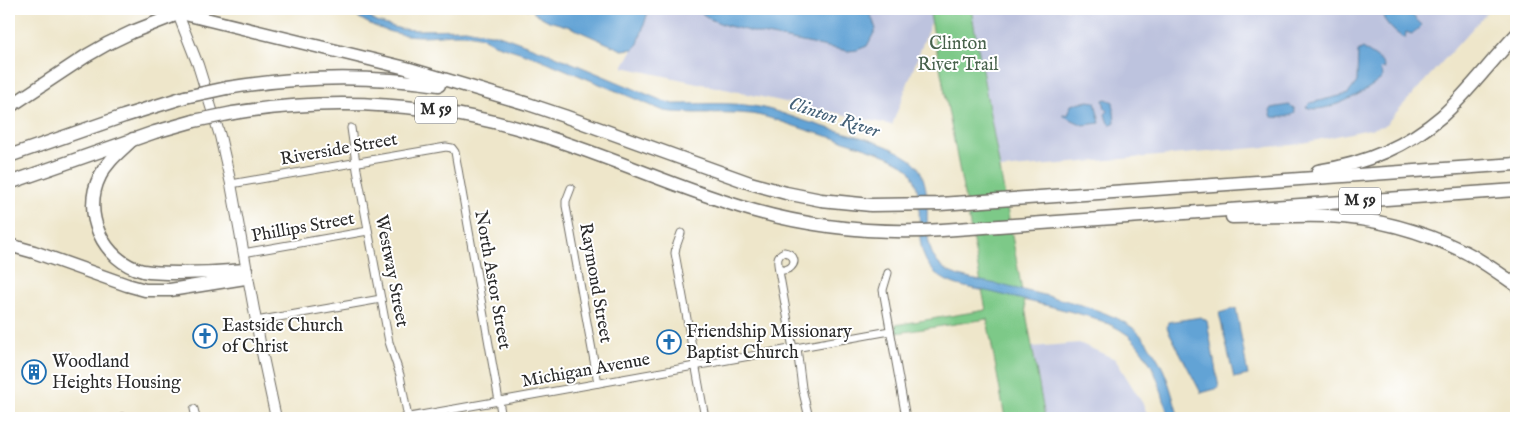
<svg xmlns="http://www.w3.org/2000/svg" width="1525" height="427" font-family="'IM FELL English',serif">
<rect width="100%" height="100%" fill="#fff"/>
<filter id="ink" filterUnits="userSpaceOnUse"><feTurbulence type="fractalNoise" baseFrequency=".02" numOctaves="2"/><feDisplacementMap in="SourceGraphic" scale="10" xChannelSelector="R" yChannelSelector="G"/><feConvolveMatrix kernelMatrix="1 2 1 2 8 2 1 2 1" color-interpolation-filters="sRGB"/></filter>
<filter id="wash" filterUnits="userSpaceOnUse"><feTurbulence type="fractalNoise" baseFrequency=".0096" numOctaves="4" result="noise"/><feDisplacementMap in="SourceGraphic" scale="20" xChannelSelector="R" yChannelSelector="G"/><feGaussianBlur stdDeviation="1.12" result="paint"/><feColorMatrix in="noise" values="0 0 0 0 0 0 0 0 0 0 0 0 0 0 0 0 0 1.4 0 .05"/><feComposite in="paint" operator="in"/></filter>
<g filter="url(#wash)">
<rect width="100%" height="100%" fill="#eee6ca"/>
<!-- industrial -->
<g fill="#bdc3de">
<polygon points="646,9 929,9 931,22 892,125 623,67 633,49"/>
<polygon points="971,9 1490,9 1384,126 1293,145 1000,169"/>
<polygon points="1079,343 1115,359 1143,404 1149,418 1045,418 1032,347"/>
</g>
<!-- green -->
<polygon fill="#7dc988" stroke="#547a5a" points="929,9 971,9 1045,418 1005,418 987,319 897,333 895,325 986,310"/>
<!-- water -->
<g fill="#62a3d5" stroke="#466780">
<path d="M347 9H356L377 22 401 29 418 30 466 29 490 34H496L546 52 663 101 673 104C699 104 727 102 753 106 774 109 794 118 815 124 846 134 883 140 910 159 918 164 922 173 924 181 933 209 917 251 946 270 959 279 985 281 1001 285 1037 294 1104 306 1133 328 1144 337 1152 349 1159 361 1169 379 1173 399 1179 418H1169C1163 398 1159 377 1147 358 1142 350 1135 341 1128 335 1108 320 1080 314 1057 308 1036 303 1015 298 995 293 979 289 961 288 947 281 901 257 932 205 910 171 900 155 833 138 813 132 792 126 772 117 751 114 732 112 713 113 694 113 684 112 674 113 664 111L535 57 494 44C474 28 445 36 422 36 394 36 369 27 347 9Z"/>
<polygon points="527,9 649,9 638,44 633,49 622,50 570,27 549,21 534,13 533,9"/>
<polygon points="695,9 866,9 871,15 876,29 867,46 857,50 848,51 761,34 725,25 712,20"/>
<path d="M1402 11H1408L1422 25 1412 34 1406 32 1405 38C1397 35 1387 25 1383 17L1387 13Z"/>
<path d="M1363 48C1371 55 1382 58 1385 69L1382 68 1380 70 1383 75 1381 79C1367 91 1324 116 1306 107L1310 103 1348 94 1357 82 1358 51Z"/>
<polygon points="1106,99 1113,102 1115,122 1111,125 1107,121 1105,114 1108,111 1105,108 1103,100"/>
<polygon points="1088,101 1095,102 1100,123 1083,125 1062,115 1063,114 1068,115 1071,105"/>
<path d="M1289 105 1294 108 1295 113C1290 117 1279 118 1272 117L1270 111 1272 108Z"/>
<polygon points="1236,308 1248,375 1234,378 1219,313"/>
<polygon points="1201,317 1207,321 1219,388 1201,393 1167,328 1168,322"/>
</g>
</g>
<g filter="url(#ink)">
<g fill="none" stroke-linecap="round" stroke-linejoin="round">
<!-- street casing -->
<g stroke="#6f6c63" stroke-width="9">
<g id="street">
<polyline points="351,128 357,170 389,342 400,375 408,418"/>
<polyline points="231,184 446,147 452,148 455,152 502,418"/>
<polyline points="571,188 566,201 566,206 598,383"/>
<polyline points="681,233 676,247 675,253 705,418"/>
<path d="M784 252C791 253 798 260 791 267 788 270 783 270 779 271 778 263 775 256 784 252Z"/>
<polyline points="243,253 368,231"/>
<polyline points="779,271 793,349"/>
<polyline points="888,273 883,290 906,418"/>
<polyline points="256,321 381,299"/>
<polyline points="797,348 802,388 809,418"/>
<polyline points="194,409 196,418"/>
<polyline points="122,417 122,418"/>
<polyline points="404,418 890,331"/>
</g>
</g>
<!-- secondary casing -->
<g stroke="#6f6c63" stroke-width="12">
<polyline id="secondary" points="176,9 198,65 220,136 231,184 261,348 276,418"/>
</g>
<!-- highway casing -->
<g stroke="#6f6c63" stroke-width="15">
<g id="highway">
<path d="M227 88C298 76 368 75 439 85"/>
<polyline points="9,107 86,56 107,44 132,32 178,14 185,14 406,68 528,104 564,116 750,183 786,193 821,200 871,205 940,204 1516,164"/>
<path d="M233 113C332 97 427 102 524 130 602 152 676 189 755 211 816 228 878 234 942 230L1516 190"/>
<path d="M133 139C121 151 107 161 100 176 81 213 103 261 143 271 154 273 166 273 178 273 201 273 223 272 246 270"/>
<polyline points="9,156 124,116 185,97"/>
<path d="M1318 171C1364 164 1406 147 1442 116 1469 92 1491 61 1516 35"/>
<polyline points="9,183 155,132 194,121"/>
<path d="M1232 217C1264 217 1296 215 1328 216 1375 218 1422 231 1465 252 1483 261 1500 274 1516 285"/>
<polyline points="9,245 34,252 127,285 145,290 170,290 245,278"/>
</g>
</g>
<!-- street -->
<use href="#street" stroke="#fff" stroke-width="7"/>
<!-- secondary -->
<use href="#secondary" stroke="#fff" stroke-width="10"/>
<!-- highway -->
<use href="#highway" stroke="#fff" stroke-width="12"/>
<!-- highway-bridge casing -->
<g stroke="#6f6c63" stroke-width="15" stroke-linecap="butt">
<g id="highway-bridge">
<polyline points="185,97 227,88"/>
<polyline points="194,121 233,113"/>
</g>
</g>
<!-- highway-bridge -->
<use href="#highway-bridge" stroke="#fff" stroke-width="12"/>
</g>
</g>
<!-- icons -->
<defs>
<g id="church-ring" transform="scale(1.25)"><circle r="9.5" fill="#fff" stroke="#1f6fb2" stroke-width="1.5"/><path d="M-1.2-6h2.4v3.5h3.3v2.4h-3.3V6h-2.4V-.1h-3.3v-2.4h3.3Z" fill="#1f6fb2"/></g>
<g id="building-ring" transform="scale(1.25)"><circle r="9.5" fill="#fff" stroke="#1f6fb2" stroke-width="1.5"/><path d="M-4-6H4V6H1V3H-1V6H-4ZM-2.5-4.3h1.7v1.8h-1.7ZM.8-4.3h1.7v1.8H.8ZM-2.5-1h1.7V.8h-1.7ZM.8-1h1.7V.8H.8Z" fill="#1f6fb2"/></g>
</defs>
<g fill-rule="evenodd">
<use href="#church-ring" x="205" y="336"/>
<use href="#church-ring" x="669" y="342"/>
<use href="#building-ring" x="34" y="372"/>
</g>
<g text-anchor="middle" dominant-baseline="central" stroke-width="4" stroke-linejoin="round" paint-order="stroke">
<!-- shield labels -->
<g fill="#fff" stroke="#6b6b6b" stroke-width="1">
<rect x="415" y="96.5" width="42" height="27" rx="4"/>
<rect x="1339" y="187.5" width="42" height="27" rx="4"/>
</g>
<g font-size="16" font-weight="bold" fill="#2b2b2b">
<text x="436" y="110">M 59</text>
<text x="1360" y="201">M 59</text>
</g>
<!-- park labels -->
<g font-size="18" fill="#48624c" stroke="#fff">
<text x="958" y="44">Clinton<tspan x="958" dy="21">River Trail</tspan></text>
</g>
<!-- street labels -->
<g font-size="18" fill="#2b2b2b" stroke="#fff">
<text transform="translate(339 150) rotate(-10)">Riverside Street</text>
<text transform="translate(303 228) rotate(-10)">Phillips Street</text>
<text transform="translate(391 271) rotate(79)">Westway Street</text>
<text transform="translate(492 280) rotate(80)">North Astor Street</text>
<text transform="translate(595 283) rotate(80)">Raymond Street</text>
<text transform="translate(586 371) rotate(-10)">Michigan Avenue</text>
</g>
<!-- poi labels -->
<g font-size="18" fill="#2b2b2b" stroke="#fff" text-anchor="start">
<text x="222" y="326">Eastside Church<tspan x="222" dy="21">of Christ</tspan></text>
<text x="686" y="332">Friendship Missionary<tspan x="686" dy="21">Baptist Church</tspan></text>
<text x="52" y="362">Woodland<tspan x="52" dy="21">Heights Housing</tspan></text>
</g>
<!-- water labels -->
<g font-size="19" font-style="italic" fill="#446177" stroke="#fff">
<text transform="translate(834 118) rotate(18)">Clinton River</text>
</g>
</g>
<!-- margin -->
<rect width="1525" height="427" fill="none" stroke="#fff" stroke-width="30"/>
</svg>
